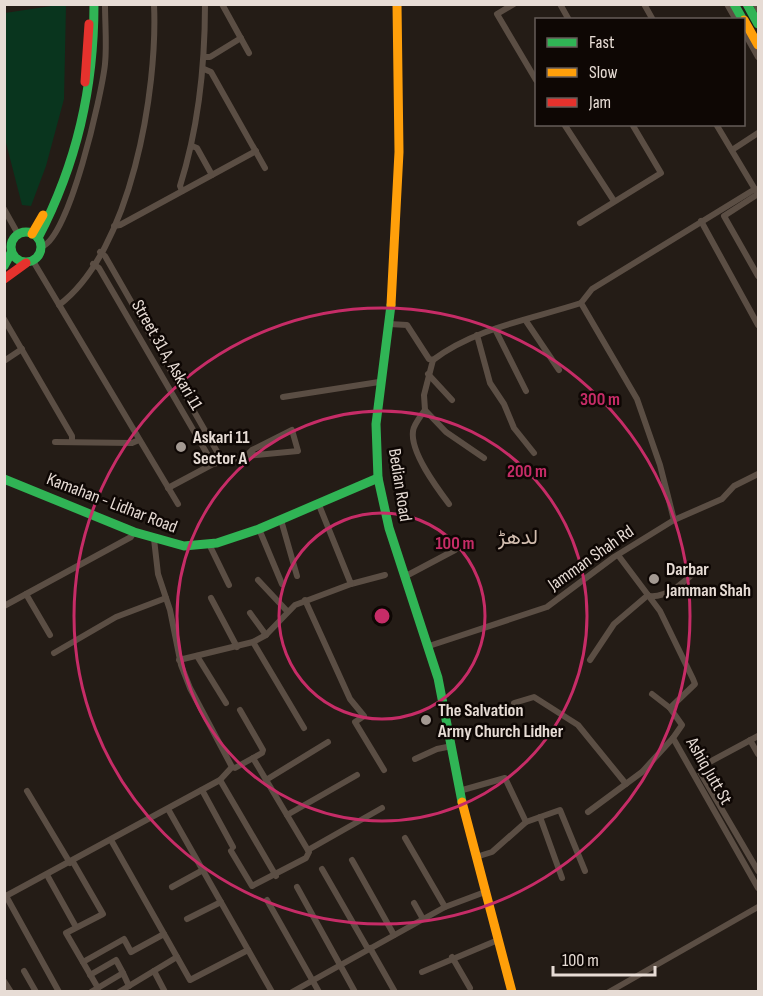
<svg xmlns="http://www.w3.org/2000/svg" width="763" height="996" font-family="'Sofia Sans Condensed',Vazirmatn,sans-serif">
<rect width="100%" height="100%" fill="#241c16"/>
<!-- green -->
<polygon fill="#09351e" points="58,5 66,5 64,99 46,166 31,206 22,205 5,139 5,13"/>
<g fill="none" stroke-linecap="round" stroke-linejoin="round">
<!-- street -->
<g stroke="#5b4e44" stroke-width="6">
<polyline points="222,4 249,53"/>
<polyline points="514,4 497,14 536,80"/>
<polyline points="560,4 569,20"/>
<polyline points="644,4 653,20"/>
<polyline points="727,4 736,20"/>
<polyline points="756,4 758,9"/>
<polyline points="744,32 758,57"/>
<polyline points="205,57 210,57 241,38"/>
<polyline points="204,69 211,72 265,168"/>
<polyline points="564,124 614,201"/>
<polyline points="716,124 756,191"/>
<polyline points="192,146 197,148 212,175"/>
<polyline points="732,150 758,133"/>
<path d="M182 191 180 186C199 126 205 67 205 4"/>
<polyline points="758,194 724,216 758,276"/>
<polyline points="4,209 18,234"/>
<polyline points="701,221 758,325"/>
<polyline points="580,223 661,173 632,124"/>
<polyline points="114,226 120,225 256,151"/>
<path d="M41 247C69 240 102 93 105 64 107 45 105 24 105 4"/>
<polyline points="100,252 105,256 223,462"/>
<polyline points="33,261 178,504"/>
<polyline points="93,264 99,268 213,464"/>
<path d="M59 305C131 251 158 90 154 4"/>
<polyline points="4,319 72,436 72,441"/>
<polyline points="526,321 559,370"/>
<polyline points="389,324 407,325 429,359 433,360 424,395 425,410 446,432 484,458"/>
<polyline points="495,329 526,391"/>
<polyline points="477,335 490,383 504,404 514,428 534,453"/>
<path d="M433 360C475 328 532 319 581 303"/>
<polyline points="4,361 22,349"/>
<polyline points="428,374 452,400"/>
<polyline points="283,397 379,382"/>
<path d="M425 410C421 416 414 424 413 431 410 452 437 488 449 504"/>
<polyline points="55,442 132,443 139,440"/>
<polyline points="168,488 213,464 246,456 252,450 292,430 298,451 246,456"/>
<polyline points="319,505 351,584 385,575"/>
<polyline points="281,520 297,576"/>
<polyline points="674,520 660,465 637,399 581,303 592,289 755,189"/>
<polyline points="259,529 282,584"/>
<polyline points="154,539 158,574 170,610 181,665 190,688 232,767"/>
<polyline points="209,544 229,585"/>
<polyline points="618,555 660,611 693,679 695,684 670,708 682,725 673,738 758,888"/>
<polyline points="406,576 455,550"/>
<polyline points="258,580 287,611"/>
<polyline points="26,594 50,635"/>
<path d="M649 596C668 598 684 582 697 570"/>
<polyline points="211,598 237,647"/>
<polyline points="305,600 350,699 364,716 355,722 384,770"/>
<polyline points="4,606 131,537 134,532"/>
<polyline points="250,613 266,635"/>
<polyline points="253,642 304,728"/>
<polyline points="429,646 547,607 614,557 674,520 722,499 734,486 758,474"/>
<polyline points="54,653 116,617 166,598"/>
<polyline points="197,656 226,703"/>
<polyline points="179,660 253,642 266,635 295,605 351,584"/>
<polyline points="590,660 614,624 648,595"/>
<polyline points="652,694 670,708"/>
<polyline points="514,703 534,697 578,725 626,784"/>
<polyline points="758,736 706,764 700,772 758,871"/>
<polyline points="750,740 758,754"/>
<polyline points="415,759 437,749 452,746"/>
<polyline points="220,780 276,876"/>
<polyline points="266,780 328,742"/>
<polyline points="202,790 233,847"/>
<polyline points="27,791 70,863"/>
<polyline points="459,791 505,778 526,822 492,852 476,857"/>
<polyline points="168,809 272,992"/>
<polyline points="588,812 642,772 673,738"/>
<polyline points="287,815 357,775"/>
<polyline points="540,817 562,878"/>
<polyline points="526,822 560,810 585,871"/>
<polyline points="405,838 445,907"/>
<polyline points="111,840 190,980 248,950"/>
<polyline points="308,850 382,808"/>
<polyline points="231,851 252,886 306,858 309,852 253,758"/>
<polyline points="352,860 394,935"/>
<polyline points="73,862 103,914 66,933 98,988"/>
<polyline points="322,869 368,949"/>
<polyline points="47,875 76,927"/>
<polyline points="172,887 203,870"/>
<polyline points="297,887 355,992"/>
<polyline points="6,896 59,992"/>
<polyline points="4,897 220,780 232,767 235,768 262,753 263,750 240,710"/>
<polyline points="267,900 319,992"/>
<polyline points="414,903 423,919"/>
<polyline points="187,919 221,902"/>
<polyline points="370,948 395,992"/>
<polyline points="452,957 470,988"/>
<polyline points="83,962 124,939 131,952 164,934"/>
<polyline points="24,971 36,992"/>
<polyline points="154,971 165,992"/>
<polyline points="422,972 498,940"/>
<polyline points="90,975 116,960 123,973"/>
<polyline points="4,981 11,992"/>
<polyline points="91,992 123,973 129,986"/>
<polyline points="119,992 177,957"/>
<polyline points="292,992 445,907 485,892"/>
<polyline points="609,992 758,907"/>
</g>
<!-- fast -->
<g stroke="#30b455" stroke-width="9">
<polyline points="734,4 743,20"/>
<polyline points="747,4 758,24"/>
<circle cx="26" cy="247" r="15"/>
<path d="M38 238C77 163 94 88 94 4"/>
<polyline points="4,266 11,253"/>
<polyline points="391,305 376,424 378,478 389,528 438,678 462,802"/>
<polyline points="4,479 134,532 184,546 217,543 259,529 378,478"/>
</g>
<!-- slow -->
<g stroke="#ff9f0a" stroke-width="9">
<polyline points="744,20 758,45"/>
<polyline points="32,234 43,215"/>
<polyline points="391,305 399,152 397,4"/>
<polyline points="462,802 512,992"/>
</g>
<!-- jam -->
<g stroke="#e5322d" stroke-width="9">
<polyline points="85,82 89,24"/>
<polyline points="4,279 26,263"/>
</g>
</g>
<!-- distance rings -->
<g fill="none" stroke="#c62c67" stroke-width="3">
<circle cx="382" cy="616" r="103"/>
<circle cx="382" cy="616" r="205"/>
<circle cx="382" cy="616" r="308"/>
</g>
<!-- markers -->
<g fill="#a39992" stroke="#0e0704" stroke-width="2">
<circle cx="181" cy="447" r="6"/>
<circle cx="654" cy="579" r="6"/>
<circle cx="426" cy="720" r="6"/>
</g>
<g text-anchor="middle" dominant-baseline="central" stroke-width="5" stroke-linejoin="round" paint-order="stroke">
<!-- street labels -->
<g font-size="18" fill="#e7dcd5" stroke="#0e0704">
<text transform="translate(167 355) rotate(60)">Street 31 A, Askari 11</text>
<text transform="translate(400 485) rotate(81)">Bedian Road</text>
<text transform="translate(112 503) rotate(21)">Kamahan - Lidhar Road</text>
<text transform="translate(591 558) rotate(-35)">Jamman Shah Rd</text>
<text transform="translate(709 771) rotate(60)">Ashiq Jutt St</text>
</g>
<!-- poi labels -->
<g font-size="18" font-weight="bold" fill="#e7dcd5" stroke="#0e0704" text-anchor="start">
<text x="193" y="437">Askari 11<tspan x="193" dy="21">Sector A</tspan></text>
<text x="666" y="569">Darbar<tspan x="666" dy="21">Jamman Shah</tspan></text>
<text x="438" y="710">The Salvation<tspan x="438" dy="21">Army Church Lidher</tspan></text>
</g>
<!-- quarter labels -->
<g font-size="21" fill="#d1bcae" stroke="#0e0704">
<text x="518" y="537">لدھڑ</text>
</g>
</g>
<circle cx="382" cy="616" r="9" fill="#c62c67" stroke="#0e0704" stroke-width="3"/>
<g font-size="18" text-anchor="middle" font-weight="bold" fill="#c62c67" stroke="#0e0704" stroke-width="5" stroke-linejoin="round" paint-order="stroke">
<text x="600" y="405">300 m</text>
<text x="527" y="477">200 m</text>
<text x="455" y="549">100 m</text>
</g>
<!-- border -->
<rect width="763" height="996" fill="none" stroke="#e7dcd5" stroke-width="12"/>
<!-- legend -->
<rect x="535" y="18" width="210" height="108" fill="#0e0704" stroke="#655c58" stroke-width="1.5"/>
<rect x="547" y="38" width="30" height="9" fill="#30b455" stroke="#655c58" stroke-width="1.5"/>
<text x="589" y="48" font-size="18" fill="#e7dcd5">Fast</text>
<rect x="547" y="68" width="30" height="9" fill="#ff9f0a" stroke="#655c58" stroke-width="1.5"/>
<text x="589" y="78" font-size="18" fill="#e7dcd5">Slow</text>
<rect x="547" y="98" width="30" height="9" fill="#e5322d" stroke="#655c58" stroke-width="1.5"/>
<text x="589" y="108" font-size="18" fill="#e7dcd5">Jam</text>
<!-- scale -->
<path d="M553 966v9h102v-9" fill="none" stroke="#e7dcd5" stroke-width="3"/>
<text x="562" y="966" font-size="18" fill="#e7dcd5" stroke="#0e0704" stroke-width="4.5" paint-order="stroke">100 m</text>
</svg>
